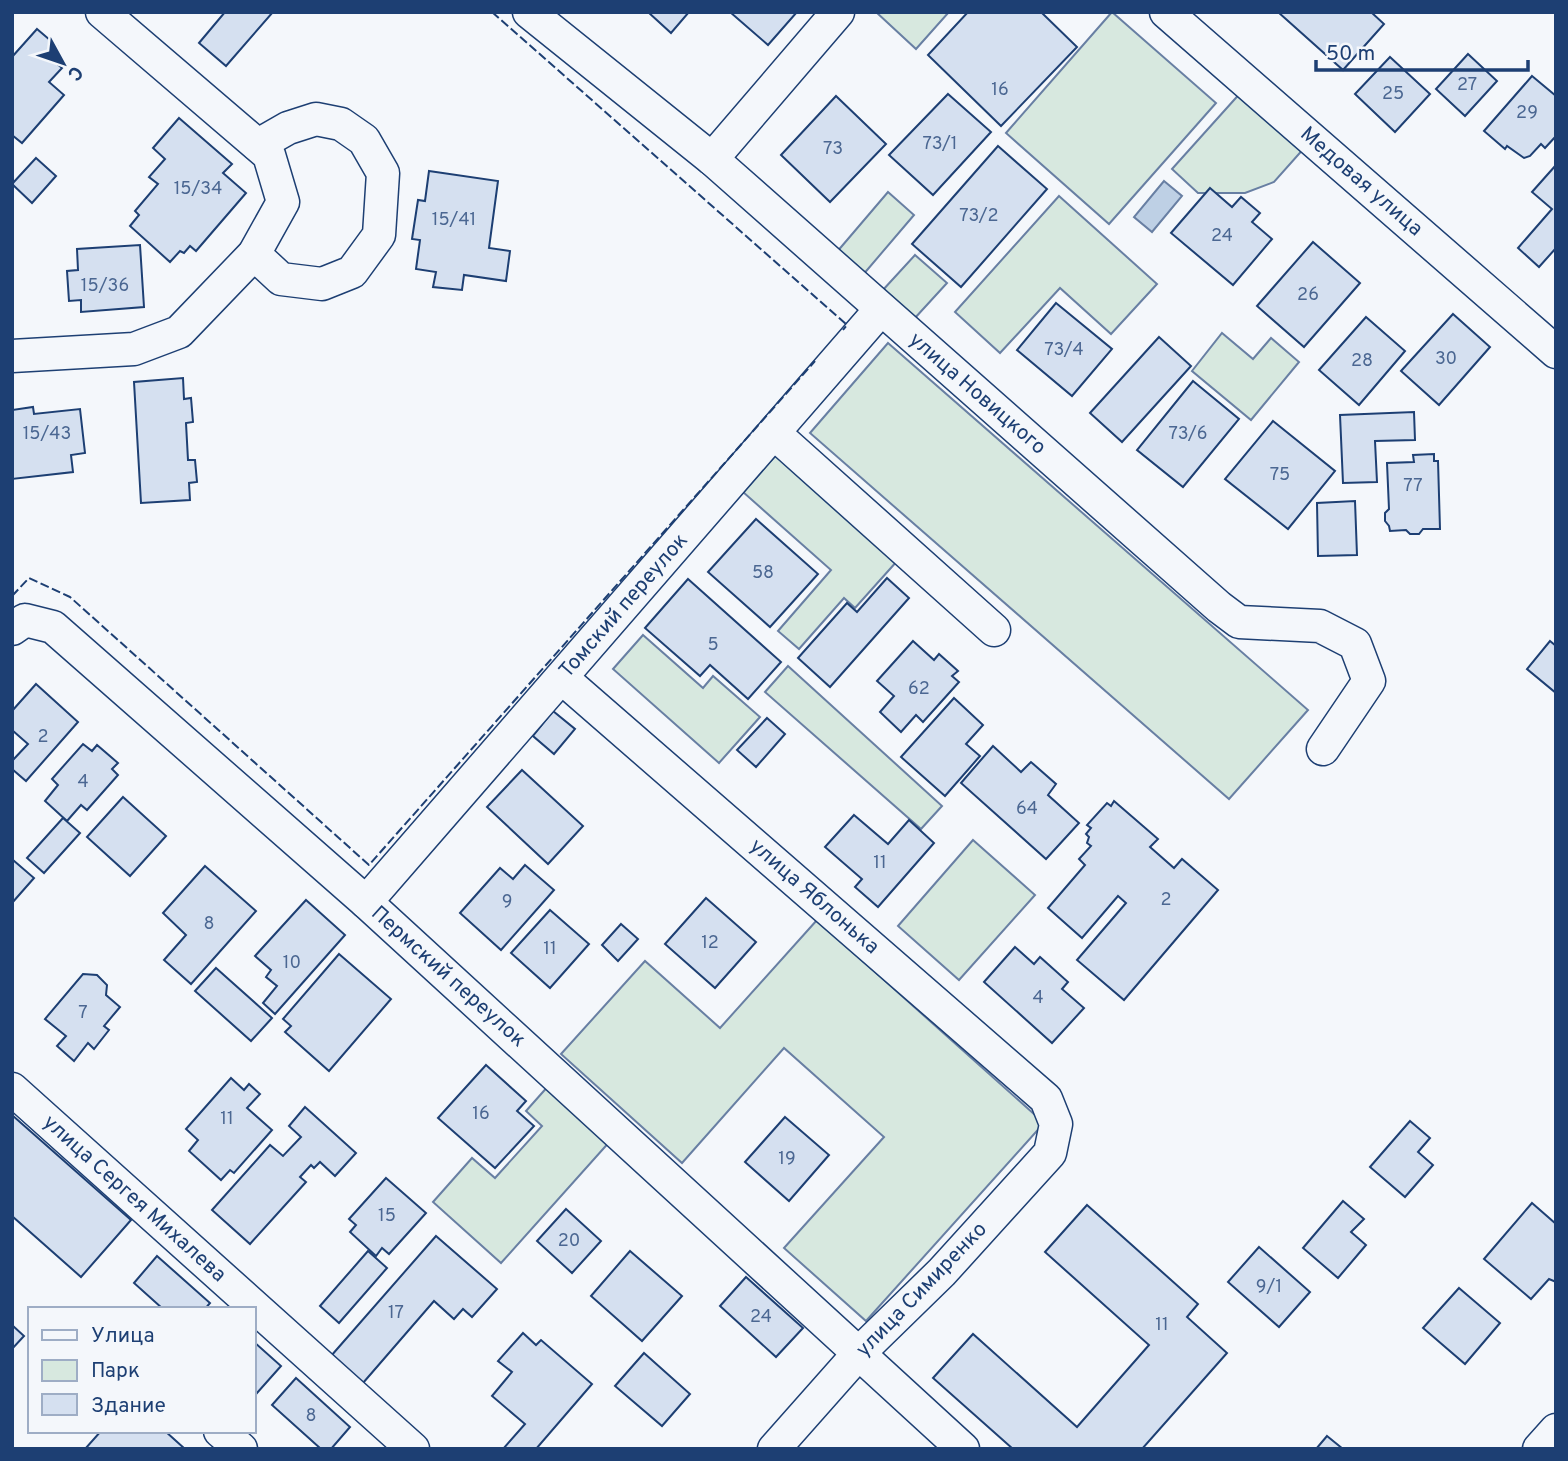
<svg xmlns="http://www.w3.org/2000/svg" width="1568" height="1461" font-family="Overpass,sans-serif">
<rect width="100%" height="100%" fill="#f4f7fb"/>
<!-- green -->
<g fill="#d7e8df" stroke="#687fa3" stroke-width="2">
<polygon points="876,12 949,12 916,49"/>
<polygon points="1112,12 1216,103 1109,224 1006,133"/>
<polygon points="1243,90 1306,146 1274,182 1245,193 1198,193 1172,169"/>
<polygon points="888,192 914,215 862,276 836,253"/>
<polygon points="1059,196 1157,284 1111,334 1060,288 1000,353 955,312"/>
<polygon points="915,255 947,283 914,319 882,291"/>
<polygon points="1222,333 1253,359 1271,338 1299,362 1251,420 1192,371"/>
<polygon points="888,343 1308,710 1229,799 810,433"/>
<polygon points="778,453 898,560 855,608 844,598 799,649 778,631 831,570 743,492"/>
<polygon points="643,635 703,688 713,676 760,717 719,763 613,669"/>
<polygon points="788,666 942,806 921,829 765,692"/>
<polygon points="973,840 1035,895 959,980 898,926"/>
<polygon points="817,920 1044,1123 866,1321 784,1248 884,1137 784,1048 682,1163 561,1054 645,961 720,1028"/>
<polygon points="550,1084 612,1139 501,1263 433,1202 472,1158 495,1178 542,1126 526,1111"/>
</g>
<!-- water -->
<polygon fill="#bed0e5" stroke="#687fa3" stroke-width="2" points="1164,181 1182,196 1152,232 1134,217"/>
<!-- building -->
<g fill="#d5e0f0" stroke="#1d3f73" stroke-width="2">
<polygon points="225,12 273,12 226,66 199,43"/>
<polygon points="648,12 689,12 671,33"/>
<polygon points="730,12 797,12 768,45"/>
<polygon points="968,12 1041,12 1077,47 1001,126 928,55"/>
<polygon points="1278,12 1371,12 1384,24 1343,70"/>
<polygon points="37,29 57,46 48,56 62,68 49,82 64,95 22,143 12,135 12,57"/>
<polygon points="1468,54 1497,81 1465,116 1436,89"/>
<polygon points="1390,57 1430,94 1395,132 1355,94"/>
<polygon points="1532,76 1556,96 1556,136 1545,148 1541,144 1530,156 1524,158 1507,146 1505,149 1484,131"/>
<polygon points="948,94 991,132 933,195 889,155"/>
<polygon points="836,96 886,144 830,202 781,155"/>
<polygon points="179,118 232,164 223,173 246,193 196,251 190,246 184,253 180,251 170,262 130,226 139,215 135,211 158,184 149,177 165,159 153,148"/>
<polygon points="998,146 1047,189 961,287 912,244"/>
<polygon points="36,158 56,176 32,203 12,184"/>
<polygon points="1556,165 1556,248 1539,267 1518,248 1552,209 1532,192"/>
<polygon points="429,171 498,181 489,248 510,251 506,281 464,275 462,290 433,287 436,272 416,269 420,240 412,239 418,200 425,201"/>
<polygon points="1210,188 1232,207 1241,197 1260,213 1252,222 1272,239 1233,285 1171,233"/>
<polygon points="1313,242 1360,283 1304,347 1257,306"/>
<polygon points="140,245 144,307 81,312 81,300 69,301 67,271 78,270 77,249"/>
<polygon points="1056,303 1112,349 1072,396 1017,350"/>
<polygon points="1453,314 1490,347 1439,405 1401,371"/>
<polygon points="1366,317 1405,351 1359,405 1319,370"/>
<polygon points="1159,337 1191,366 1122,442 1090,413"/>
<polygon points="183,378 184,399 191,398 193,422 186,423 188,460 195,460 197,482 189,483 190,500 141,503 134,382"/>
<polygon points="1193,381 1239,419 1183,487 1137,450"/>
<polygon points="33,407 34,414 80,409 85,453 71,455 73,472 12,479 12,410"/>
<polygon points="1414,412 1415,440 1375,441 1377,482 1343,483 1340,415"/>
<polygon points="1273,421 1335,471 1288,529 1225,479"/>
<polygon points="1434,454 1434,461 1438,461 1440,529 1423,529 1419,534 1410,534 1406,530 1390,531 1389,526 1385,521 1385,513 1389,509 1387,463 1414,462 1413,455"/>
<polygon points="1355,501 1357,555 1318,556 1317,503"/>
<polygon points="756,519 818,574 770,627 708,572"/>
<polygon points="887,578 909,598 830,687 798,658 847,603 857,612"/>
<polygon points="688,579 781,662 748,699 710,665 700,676 645,628"/>
<polygon points="913,641 934,660 939,654 958,671 952,676 959,682 923,722 916,715 901,732 880,712 894,696 877,681"/>
<polygon points="1550,641 1556,646 1556,693 1527,669"/>
<polygon points="36,684 78,722 26,781 12,769 12,761 28,744 12,730 12,711"/>
<polygon points="954,698 983,725 966,744 980,756 945,796 901,757"/>
<polygon points="553,711 575,729 554,754 533,736"/>
<polygon points="767,718 785,734 756,767 737,750"/>
<polygon points="83,744 92,751 97,745 118,763 112,769 118,775 87,810 81,805 67,821 45,801 58,785 52,779"/>
<polygon points="993,746 1021,772 1031,762 1056,784 1048,795 1079,823 1046,859 961,783"/>
<polygon points="522,770 583,826 548,864 487,807"/>
<polygon points="123,797 166,836 130,876 87,837"/>
<polygon points="1114,801 1158,839 1150,847 1174,868 1182,859 1218,890 1124,1000 1077,960 1126,903 1118,896 1082,938 1048,908 1085,865 1079,859 1091,846 1087,843 1089,837 1086,834 1091,828 1087,825 1107,803 1111,806"/>
<polygon points="854,815 888,844 909,820 934,843 878,907 855,887 862,879 825,847"/>
<polygon points="63,818 80,833 44,873 27,858"/>
<polygon points="13,860 34,878 12,903 12,861"/>
<polygon points="525,865 554,890 501,950 460,913 500,868 513,879"/>
<polygon points="205,866 256,911 191,984 164,960 186,935 163,913"/>
<polygon points="706,898 756,942 715,988 665,944"/>
<polygon points="306,900 345,935 275,1014 263,1003 277,986 266,977 271,970 255,956"/>
<polygon points="550,910 589,944 550,988 511,953"/>
<polygon points="621,924 638,939 618,961 602,945"/>
<polygon points="1015,947 1034,964 1040,957 1068,982 1062,989 1084,1008 1052,1043 984,982"/>
<polygon points="339,954 391,999 329,1071 285,1032 291,1026 283,1019"/>
<polygon points="216,968 272,1018 251,1041 195,991"/>
<polygon points="83,974 97,975 107,985 106,995 120,1007 104,1026 109,1030 94,1049 88,1043 74,1061 57,1046 66,1036 45,1019"/>
<polygon points="486,1065 526,1101 517,1111 534,1126 495,1168 438,1118"/>
<polygon points="231,1078 244,1090 249,1084 260,1094 247,1108 272,1130 234,1173 230,1170 221,1180 189,1151 198,1140 186,1129"/>
<polygon points="305,1107 356,1153 335,1176 320,1162 314,1168 311,1165 300,1177 306,1182 250,1244 212,1210 270,1145 283,1156 301,1137 289,1126"/>
<polygon points="12,1115 131,1220 81,1277 12,1216"/>
<polygon points="785,1117 829,1155 789,1201 745,1162"/>
<polygon points="1410,1121 1430,1138 1418,1152 1433,1165 1405,1197 1370,1167"/>
<polygon points="386,1178 426,1213 389,1254 382,1248 376,1256 350,1232 356,1225 349,1219"/>
<polygon points="1343,1201 1364,1219 1351,1232 1366,1245 1338,1278 1303,1248"/>
<polygon points="1532,1203 1556,1224 1556,1282 1549,1279 1531,1299 1484,1259"/>
<polygon points="1087,1205 1198,1304 1187,1317 1227,1353 1142,1449 1013,1449 933,1378 973,1334 1077,1427 1149,1345 1045,1252"/>
<polygon points="566,1209 601,1241 572,1273 537,1241"/>
<polygon points="436,1236 497,1289 472,1317 463,1309 454,1319 434,1301 363,1383 331,1356"/>
<polygon points="1259,1247 1310,1292 1279,1327 1228,1282"/>
<polygon points="368,1251 387,1268 339,1323 320,1306"/>
<polygon points="630,1251 682,1296 642,1341 591,1296"/>
<polygon points="157,1256 210,1303 205,1309 163,1309 134,1283"/>
<polygon points="746,1277 803,1328 776,1357 720,1306"/>
<polygon points="1459,1288 1500,1323 1465,1364 1423,1328"/>
<polygon points="12,1325 24,1336 12,1349"/>
<polygon points="523,1333 536,1345 541,1340 592,1384 536,1449 503,1449 525,1424 492,1396 512,1372 498,1361"/>
<polygon points="254,1342 281,1366 257,1393 254,1390"/>
<polygon points="644,1353 690,1394 662,1426 615,1386"/>
<polygon points="296,1378 350,1427 331,1449 321,1449 272,1405"/>
<polygon points="101,1431 165,1431 185,1449 85,1449"/>
<polygon points="1327,1436 1343,1449 1316,1449"/>
</g>
<g fill="none" stroke-linecap="round" stroke-linejoin="round">
<!-- minor casing -->
<g stroke="#1d3f73" stroke-width="35">
<g id="minor">
<polyline points="529,12 712,159 1219,607 1239,622 1320,626 1355,644 1369,681 1323,749"/>
<polyline points="1166,12 1556,352"/>
<polyline points="712,159 838,12"/>
<polyline points="254,254 281,279 322,284 352,272 379,235 383,173 364,140 341,124 316,119 288,128 258,145"/>
<polyline points="12,356 134,349 179,332 254,254 283,202 269,155 102,12"/>
<polyline points="774,433 994,630"/>
<polyline points="12,629 25,620 53,627 366,902 963,1449"/>
<polyline points="562,678 1046,1099 1056,1124 1050,1153 942,1272 859,1353 774,1449"/>
<polyline points="366,902 881,309"/>
<polyline points="12,1089 413,1449"/>
<polyline points="220,1431 241,1449"/>
<polyline points="1539,1449 1556,1430"/>
</g>
</g>
<!-- minor -->
<use href="#minor" stroke="#f4f7fb" stroke-width="32"/>
<!-- fence -->
<g stroke="#1d3f73" stroke-width="2" stroke-dasharray="9 3.5" stroke-linecap="butt">
<polyline points="492,12 847,325 843,330"/>
<polyline points="12,596 29,578 70,597 369,865 815,361"/>
</g>
</g>
<g text-anchor="middle" dominant-baseline="central" stroke-width="5" stroke-linejoin="round" paint-order="stroke">
<!-- number labels -->
<g font-size="18" fill="#4b6792">
<text x="1467" y="85">27</text>
<text x="1000" y="90">16</text>
<text x="1393" y="94">25</text>
<text x="1527" y="113">29</text>
<text x="940" y="144">73/1</text>
<text x="833" y="149">73</text>
<text x="198" y="189">15/34</text>
<text x="979" y="216">73/2</text>
<text x="454" y="220">15/41</text>
<text x="1222" y="236">24</text>
<text x="105" y="286">15/36</text>
<text x="1308" y="295">26</text>
<text x="1064" y="350">73/4</text>
<text x="1446" y="359">30</text>
<text x="1362" y="361">28</text>
<text x="47" y="434">15/43</text>
<text x="1188" y="434">73/6</text>
<text x="1280" y="475">75</text>
<text x="1413" y="486">77</text>
<text x="763" y="573">58</text>
<text x="713" y="645">5</text>
<text x="919" y="689">62</text>
<text x="43" y="737">2</text>
<text x="83" y="782">4</text>
<text x="1027" y="809">64</text>
<text x="880" y="863">11</text>
<text x="1166" y="900">2</text>
<text x="507" y="902">9</text>
<text x="209" y="924">8</text>
<text x="710" y="943">12</text>
<text x="550" y="949">11</text>
<text x="292" y="963">10</text>
<text x="1038" y="998">4</text>
<text x="83" y="1013">7</text>
<text x="481" y="1114">16</text>
<text x="227" y="1119">11</text>
<text x="787" y="1159">19</text>
<text x="387" y="1216">15</text>
<text x="569" y="1241">20</text>
<text x="1269" y="1287">9/1</text>
<text x="396" y="1313">17</text>
<text x="761" y="1317">24</text>
<text x="1162" y="1325">11</text>
<text x="311" y="1416">8</text>
</g>
<!-- street labels -->
<g font-size="21" fill="#1d3f73" stroke="#f4f7fb">
<text transform="translate(1361 182) rotate(41)">Медовая улица</text>
<text transform="translate(977 394) rotate(41)">улица Новицкого</text>
<text transform="translate(624 606) rotate(-49)">Томский переулок</text>
<text transform="translate(814 897) rotate(41)">улица Яблонька</text>
<text transform="translate(448 977) rotate(42)">Пермский переулок</text>
<text transform="translate(134 1199) rotate(42)">улица Сергея Михалева</text>
<text transform="translate(922 1290) rotate(-46)">улица Симиренко</text>
</g>
</g>
<!-- border -->
<rect width="1568" height="1461" fill="none" stroke="#1d3f73" stroke-width="28"/>
<!-- legend -->
<rect x="28" y="1307" width="228" height="126" fill="#f4f7fb" stroke="#9eadc5" stroke-width="2"/>
<rect x="42" y="1330" width="35" height="10" fill="#f4f7fb" stroke="#9eadc5" stroke-width="2"/>
<text x="91" y="1342" font-size="21" fill="#1d3f73">Улица</text>
<rect x="42" y="1360" width="35" height="21" fill="#d7e8df" stroke="#9eadc5" stroke-width="2"/>
<text x="91" y="1377" font-size="21" fill="#1d3f73">Парк</text>
<rect x="42" y="1394" width="35" height="21" fill="#d5e0f0" stroke="#9eadc5" stroke-width="2"/>
<text x="91" y="1412" font-size="21" fill="#1d3f73">Здание</text>
<!-- north arrow -->
<g transform="translate(63 63) rotate(130)" stroke="#f4f7fb" stroke-width="5" paint-order="stroke">
<path d="M0-5L12 26L0 18L-12 26Z" fill="#1d3f73"/>
<text y="-10" font-size="19" font-weight="bold" text-anchor="middle" fill="#1d3f73">С</text>
</g>
<!-- scale -->
<path d="M1316 60v10h212v-10" fill="none" stroke="#1d3f73" stroke-width="3.5"/>
<text x="1326" y="60" font-size="21" fill="#1d3f73" stroke="#f4f7fb" stroke-width="5" paint-order="stroke">50 m</text>
</svg>
